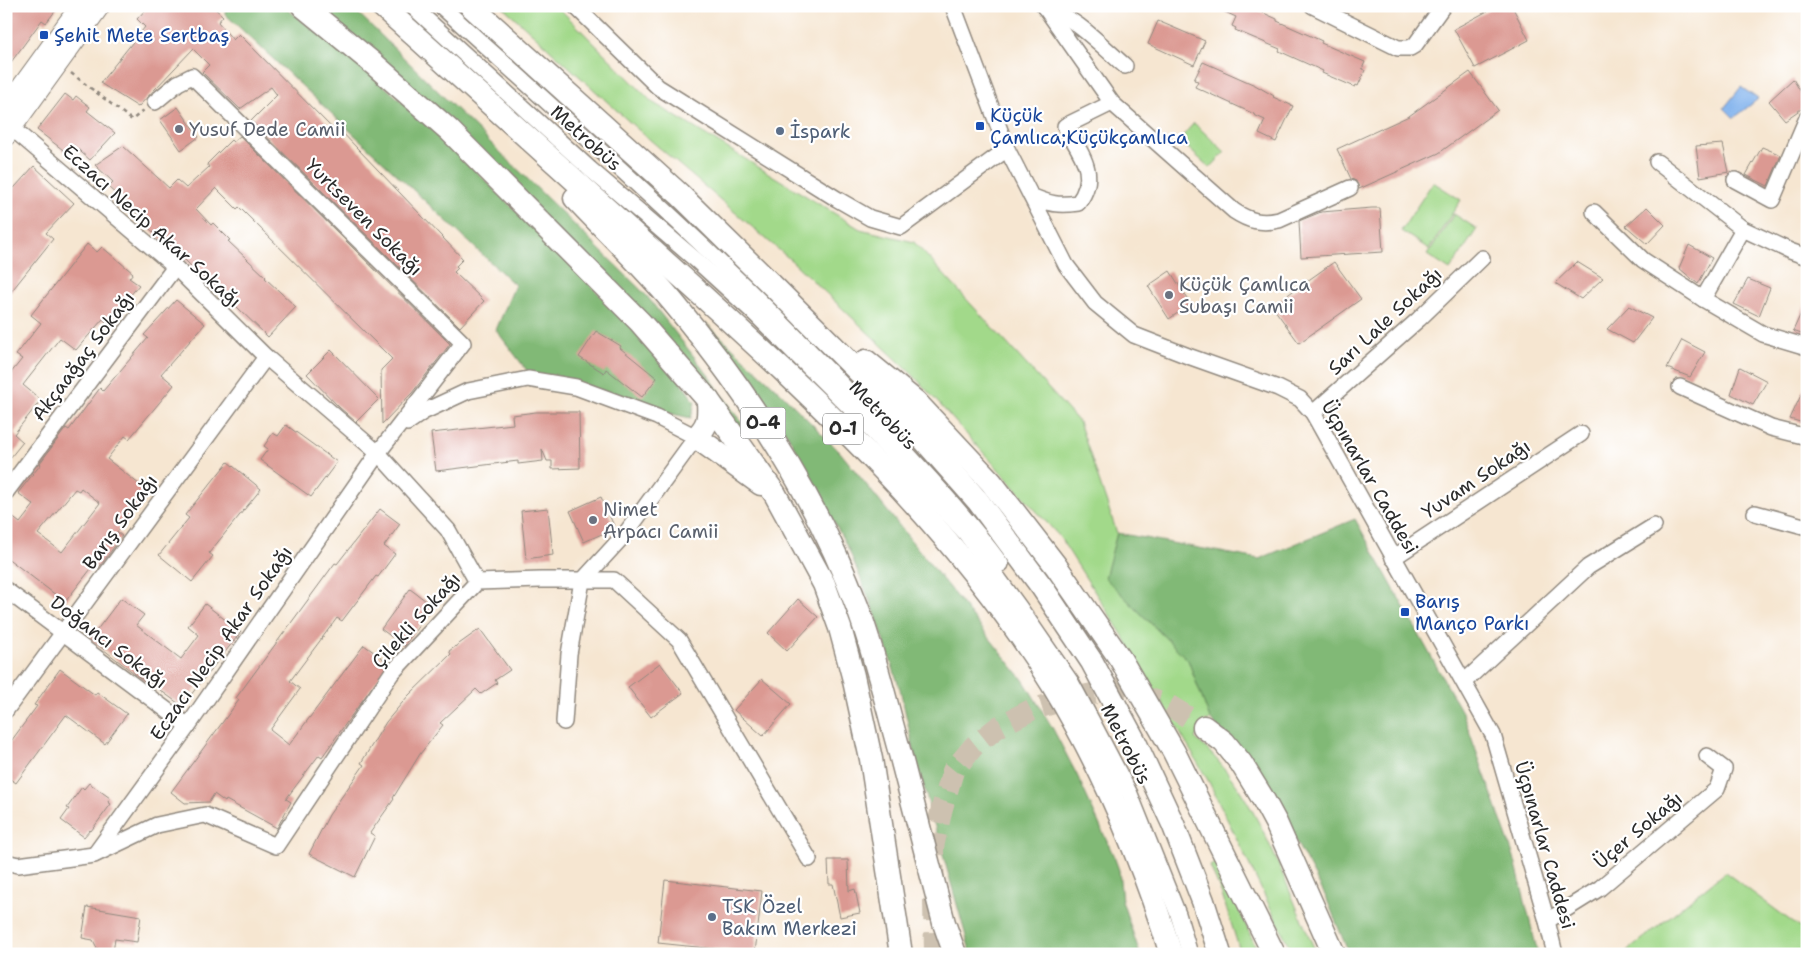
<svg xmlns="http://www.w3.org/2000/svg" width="1813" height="960" font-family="'Shantell Sans',sans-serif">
<rect width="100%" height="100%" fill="#fff"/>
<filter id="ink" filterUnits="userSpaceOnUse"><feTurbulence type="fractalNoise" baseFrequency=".02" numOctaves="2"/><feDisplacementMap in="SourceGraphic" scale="10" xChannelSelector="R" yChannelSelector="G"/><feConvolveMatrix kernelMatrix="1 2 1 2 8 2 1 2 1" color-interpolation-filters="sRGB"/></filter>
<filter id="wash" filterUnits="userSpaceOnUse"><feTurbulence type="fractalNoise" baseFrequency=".0096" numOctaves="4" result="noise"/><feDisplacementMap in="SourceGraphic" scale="20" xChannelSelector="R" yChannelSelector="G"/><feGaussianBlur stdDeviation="1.12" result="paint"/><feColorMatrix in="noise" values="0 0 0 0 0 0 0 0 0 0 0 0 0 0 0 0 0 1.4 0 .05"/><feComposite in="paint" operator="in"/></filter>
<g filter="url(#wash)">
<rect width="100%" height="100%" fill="#f6e6d1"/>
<!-- green -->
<g fill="#a2d98a" stroke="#66825a">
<path d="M502 6H557L652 102 860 229 914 242 1079 422 1117 533 1105 578 1188 660 1210 719 1195 738C1259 793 1282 880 1317 954H1293L1209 782 1125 639 1059 536 912 374 792 261 635 127Z"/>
<polygon points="1194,123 1225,152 1210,168 1179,140"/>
<polygon points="1433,182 1461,200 1429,249 1401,231"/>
<polygon points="1454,214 1477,229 1450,270 1427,255"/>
<polygon points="1217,862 1259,954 1241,954 1222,895 1210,866"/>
<polygon points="1725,872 1807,933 1807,954 1624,954"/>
</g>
<!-- forest -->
<g fill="#81b976" stroke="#567250">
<polygon points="226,6 283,6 366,70 441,136 665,360 695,402 691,418 538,385 496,330 515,285 225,14"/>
<polygon points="315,6 351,6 646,295 709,376 748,432 745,438"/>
<polygon points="706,323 778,390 840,452 1024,681 1052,727 1077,775 1115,859 1119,870 1122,901 1140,954 971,954 917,763 900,689 876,616 849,550 789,437 745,374"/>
<polygon points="1355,519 1463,714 1514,857 1538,954 1349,954 1326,897 1263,781 1210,719 1188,660 1105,578 1117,533 1259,559"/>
</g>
<!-- water -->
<polygon fill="#81b2ed" stroke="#566e8c" points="1741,87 1758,99 1734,118 1724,108"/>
<g id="blocks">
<!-- building -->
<g fill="#db9992" fill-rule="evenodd">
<polygon points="6,6 59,6 46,23 42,20 6,69"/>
<polygon points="149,6 212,6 223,16 218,22 233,40 239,34 334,130 337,127 463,259 456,266 458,268 454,272 484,301 460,327 251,121 277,95 271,87 240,109 202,72 209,65 193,49 138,107 100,83 145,27 137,19"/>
<polygon points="1212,6 1248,6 1277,19 1277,21 1322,41 1321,43 1365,62 1362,69 1365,70 1358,86 1356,85 1355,87 1322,73 1323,71 1279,51 1280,49 1235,30 1236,28 1232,26 1236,17"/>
<polygon points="1497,6 1512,6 1529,40 1475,68 1454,29"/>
<polygon points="1158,21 1205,41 1194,65 1148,44"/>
<polygon points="1203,62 1255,85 1274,96 1273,97 1293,106 1276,142 1259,134 1265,120 1254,115 1254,114 1195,87 1198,81 1194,80"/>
<polygon points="1470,72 1498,110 1439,153 1359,189 1356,181 1351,179 1337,149 1409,116"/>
<polygon points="1793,79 1807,102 1807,105 1785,120 1769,101"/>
<polygon points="65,94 73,100 76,96 90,107 87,111 115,133 90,160 73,145 67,153 37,130"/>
<polygon points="178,107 199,137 181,150 160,120"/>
<polygon points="240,136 450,344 412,393 382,424 381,370 392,359 239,207 237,209 216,188 196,209 211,225 213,223 230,240 228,241 266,277 265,278 296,307 268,337 205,276 203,278 166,241 164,242 139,219 141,217 108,187 113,182 95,165 123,146 169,188 177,180 186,188 209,167 207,164 231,140 233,142"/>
<polygon points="1723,144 1729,172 1700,177 1696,146"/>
<polygon points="1762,147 1781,155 1768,186 1746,175"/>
<polygon points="34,166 74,203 46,233 53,239 6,298 6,197"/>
<polygon points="1647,207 1665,225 1647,244 1626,226"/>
<polygon points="1372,208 1380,208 1383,252 1301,257 1299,221 1321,212"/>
<polygon points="87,244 97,252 102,247 133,273 129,278 139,285 107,323 103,319 76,350 60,338 23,385 41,400 14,434 23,442 6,463 6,379 22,359 16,355 41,323 31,315"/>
<polygon points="1689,245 1712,258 1698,284 1679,268"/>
<polygon points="1334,262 1361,299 1299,343 1272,306"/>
<polygon points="1577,262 1603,278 1581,299 1555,283"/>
<polygon points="1170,271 1191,304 1169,319 1148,286"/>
<polygon points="1748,279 1770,288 1759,316 1734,304"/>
<path d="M176 300 205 324 161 374 174 385 129 439 125 436 107 459 149 492 117 532 122 536 98 569 94 565 65 602 6 557V512L20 523 34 505 18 493 41 464 40 463 66 428 69 430 100 388 103 391 148 338 144 335ZM81 488 100 503 62 552 38 534 75 489 79 491Z"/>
<polygon points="1807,300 1807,336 1793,331"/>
<polygon points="1629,306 1652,318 1633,343 1607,329"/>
<polygon points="596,331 621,346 620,348 657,378 642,397 606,369 604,373 579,357"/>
<polygon points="1682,340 1705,352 1690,377 1667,368"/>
<polygon points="331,350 379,399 356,422 339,407 307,374"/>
<polygon points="1740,367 1767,381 1753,405 1731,394"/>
<polygon points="1807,382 1807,424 1790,419"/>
<polygon points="536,412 579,412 580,468 552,469 552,461 547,461 542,449 543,461 518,464 518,461 436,471 431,433 513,424 512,415"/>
<polygon points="286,425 337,462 311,497 260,460 268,449 264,446 273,433 278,436"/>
<polygon points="228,462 261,489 209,553 213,556 192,582 159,555 189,518 185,515"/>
<polygon points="601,497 615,528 584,542 570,511"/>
<polygon points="548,508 553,555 526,559 521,511"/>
<polygon points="380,509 400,524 384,546 395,554 378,577 376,576 342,621 337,618 290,681 300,689 270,730 289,745 364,645 389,663 322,757 319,755 286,799 291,802 277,828 226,800 225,802 214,794 209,802 185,803 171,792 239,700 236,698 335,563 337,564"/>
<polygon points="410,589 433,606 404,646 381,629"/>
<polygon points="121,598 144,615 136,625 181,659 199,635 188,626 205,604 241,632 182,706 149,682 148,684 90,639"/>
<polygon points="798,599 818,617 787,651 768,633"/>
<polygon points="480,629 510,670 495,680 497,683 481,694 476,689 440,723 443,725 420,754 393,798 394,799 370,833 375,836 355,877 309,854 329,815 364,765 361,763 386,722 408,696 451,654 449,651"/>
<polygon points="660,663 683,693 651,717 628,687"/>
<polygon points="60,669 95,695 97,692 127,714 105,744 66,715 16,783 6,776 6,748 37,706 34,705"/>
<polygon points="762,679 791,704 763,736 734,710"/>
<polygon points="89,783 110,798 108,802 111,804 91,831 90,830 84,837 61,820 69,809 67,808 82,787 84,789"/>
<polygon points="828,860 848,860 849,891 855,889 860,913 840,917 833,884 829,884"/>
<polygon points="665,880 762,891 755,953 658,943"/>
<polygon points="87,907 141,916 137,942 115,939 113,952 98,950 93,940 82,938"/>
</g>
</g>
</g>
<g filter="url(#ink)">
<use href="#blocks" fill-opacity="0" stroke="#90887e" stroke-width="1"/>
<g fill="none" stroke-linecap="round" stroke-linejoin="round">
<!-- highway-tunnel -->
<polyline stroke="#cdc1b0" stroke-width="22" stroke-dasharray="22 11" stroke-linecap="butt" points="935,954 933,847 942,808 953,771 974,746 998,727 1031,710 1067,699 1118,689 1168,705 1204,727"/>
<!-- minor casing -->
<g stroke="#90887e" stroke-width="18">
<g id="minor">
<polyline points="412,6 590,169 696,260 752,311 858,416 966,534 1020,608 1071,682 1093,723 1130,794 1178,914 1190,954"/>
<path d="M441 6C582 134 724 259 854 397 905 451 957 504 1001 564"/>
<polyline points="575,6 658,87 837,199 870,218 901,227 1007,149"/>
<polyline points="953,6 1007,149 1066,265 1095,303 1134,335 1188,356 1278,388 1300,399 1313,413 1493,735 1547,921 1555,954"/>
<path d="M1044 6 1112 103 1234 211C1249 221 1261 224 1279 220L1350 188"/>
<polyline points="1313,6 1398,48 1410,48 1415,45 1443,6"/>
<path d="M1045 8C1072 14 1104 48 1125 66"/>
<polyline points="6,127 20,135 175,267 266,357 378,453 448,530 477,582"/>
<polyline points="1657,162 1743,229 1790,251 1807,257"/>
<polyline points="1735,180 1772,200 1807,118"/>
<path d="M1031 196C1050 204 1058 206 1078 203 1100 174 1080 153 1065 126L1112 103"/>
<polyline points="1594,212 1643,260 1703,299 1763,334 1807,347"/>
<polyline points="1703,299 1743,229"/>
<polyline points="1680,387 1771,428 1807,437"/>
<polyline points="1313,413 1419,319 1482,258"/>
<polyline points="407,423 423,412 468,391 528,379 576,387 657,417 696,437 626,533 582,581"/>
<polyline points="6,492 175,267"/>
<polyline points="1755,513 1807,527"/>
<polyline points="1393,558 1581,434"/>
<polyline points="6,590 188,726"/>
<polyline points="1464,682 1588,567 1654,526"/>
<polyline points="6,710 266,357"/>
<polyline points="564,722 569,654 582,581"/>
<polyline points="95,854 188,726 378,453 463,343 192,76 178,83 155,102"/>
<polyline points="6,862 18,865 94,855 157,825 205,815 276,846 391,674 477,582 541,580 614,580 679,640 809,859"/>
<polyline points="1547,921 1600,888 1717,789 1724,769 1707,756"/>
</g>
</g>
<!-- major casing -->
<g stroke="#90887e" stroke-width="21">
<g id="major">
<polyline points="6,108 80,6"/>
<polyline points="6,136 100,6"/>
</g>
</g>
<!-- highway casing -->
<g stroke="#90887e" stroke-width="25">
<g id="highway">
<polyline points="303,6 375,65 449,130 640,322 708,400 775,494 824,584 840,628 853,676 871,759 901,954"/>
<path d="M382 6C483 97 584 189 685 280 820 403 956 528 1052 684 1103 768 1142 860 1171 954"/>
<polyline points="471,6 679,194 776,289 902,415 978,501 1042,587 1092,662 1134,740 1173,824 1203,901 1220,954"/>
<path d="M575 198C607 232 642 265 672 301 748 392 815 495 857 606 874 651 885 699 898 746 913 805 929 864 944 923L955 954"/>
<polyline points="866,361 916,402 991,482 1056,566 1121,660 1174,752 1274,954"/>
<path d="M708 400C709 417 709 425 696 437L761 484"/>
<polyline points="1204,727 1224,742 1241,763 1262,797 1276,823 1334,954"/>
</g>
</g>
<!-- path -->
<polyline stroke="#90887e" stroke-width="2.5" stroke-dasharray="4 4" stroke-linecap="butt" points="71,73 132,120 144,110"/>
<!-- minor -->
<use href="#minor" stroke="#fff" stroke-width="15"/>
<!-- major -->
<use href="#major" stroke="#fff" stroke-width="19"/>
<!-- highway -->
<use href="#highway" stroke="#fff" stroke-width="22"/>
</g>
</g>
<!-- markers -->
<g fill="#1a4fb4" stroke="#fff" stroke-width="2">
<rect x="39" y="30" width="10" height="10" rx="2.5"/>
<rect x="975" y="121" width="10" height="10" rx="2.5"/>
<rect x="1400" y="607" width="10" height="10" rx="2.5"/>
</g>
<g fill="#6b7280" stroke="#fff" stroke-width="2">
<circle cx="179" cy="129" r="5"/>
<circle cx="1169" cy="295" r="5"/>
<circle cx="593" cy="520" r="5"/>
</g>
<g fill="#5c6f8a" stroke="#fff" stroke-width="2">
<circle cx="780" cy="131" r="5"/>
<circle cx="712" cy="917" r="5"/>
</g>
<g text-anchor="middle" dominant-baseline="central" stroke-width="4.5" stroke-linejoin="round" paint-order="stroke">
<!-- shield labels -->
<g fill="#fff" stroke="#6b6b6b" stroke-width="1">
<rect x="740.5" y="407.5" width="45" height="31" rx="4"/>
<rect x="823" y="413.5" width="40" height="31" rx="4"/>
</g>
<g font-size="18" font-weight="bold" fill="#2b2b2b">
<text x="763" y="423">O-4</text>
<text x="843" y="429">O-1</text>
</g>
<!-- transit labels -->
<g font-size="19" fill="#164399" stroke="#fff" text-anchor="start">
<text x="54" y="35">Şehit Mete Sertbaş</text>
<text x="990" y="115">Küçük<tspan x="990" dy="22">Çamlıca;Küçükçamlıca</tspan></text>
<text x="1415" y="601">Barış<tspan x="1415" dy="22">Manço Parkı</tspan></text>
</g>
<!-- worship labels -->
<g font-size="19" fill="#5b616d" stroke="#fff" text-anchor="start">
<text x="189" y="129">Yusuf Dede Camii</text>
<text x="1179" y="284">Küçük Çamlıca<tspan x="1179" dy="22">Subaşı Camii</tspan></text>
<text x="603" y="509">Nimet<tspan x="603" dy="22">Arpacı Camii</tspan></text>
</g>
<!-- service labels -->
<g font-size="19" fill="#4e5e75" stroke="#fff" text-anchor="start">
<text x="790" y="131">İspark</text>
<text x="722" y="906">TSK Özel<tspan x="722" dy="22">Bakım Merkezi</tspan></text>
</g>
<!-- street labels -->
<g font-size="19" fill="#2b2b2b" stroke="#fff">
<text transform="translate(586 138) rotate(42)">Metrobüs</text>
<text transform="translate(364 217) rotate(45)">Yurtseven Sokağı</text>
<text transform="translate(152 226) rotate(42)">Eczacı Necip Akar Sokağı</text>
<text transform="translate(1385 321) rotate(-43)">Sarı Lale Sokağı</text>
<text transform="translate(83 356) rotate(-53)">Akçaağaç Sokağı</text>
<text transform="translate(883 415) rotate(46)">Metrobüs</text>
<text transform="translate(1370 477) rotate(60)">Üçpınarlar Caddesi</text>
<text transform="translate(1476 479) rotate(-34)">Yuvam Sokağı</text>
<text transform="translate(120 522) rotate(-54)">Barış Sokağı</text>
<text transform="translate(416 620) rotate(-48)">Çilekli Sokağı</text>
<text transform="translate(109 642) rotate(37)">Doğancı Sokağı</text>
<text transform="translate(221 643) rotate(-55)">Eczacı Necip Akar Sokağı</text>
<text transform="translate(1126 744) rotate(63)">Metrobüs</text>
<text transform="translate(1638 830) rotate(-40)">Üçer Sokağı</text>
<text transform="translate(1545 845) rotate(74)">Üçpınarlar Caddesi</text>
</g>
</g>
<!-- margin -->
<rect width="1813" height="960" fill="none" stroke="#fff" stroke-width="25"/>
</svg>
